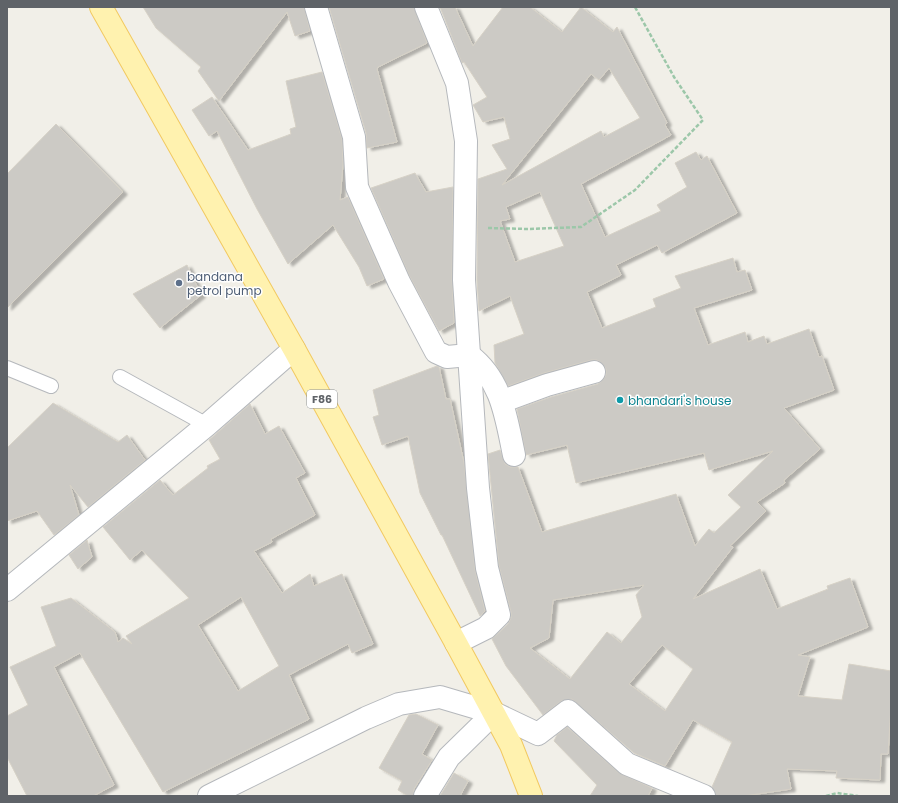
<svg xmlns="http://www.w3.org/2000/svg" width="898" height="803" font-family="Poppins,sans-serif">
<defs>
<filter id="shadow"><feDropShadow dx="4.5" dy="2.5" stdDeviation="1" flood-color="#0004"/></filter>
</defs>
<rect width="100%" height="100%" fill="#f1efe8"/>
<!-- building -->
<g fill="#cccac5" stroke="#d6d1c6" fill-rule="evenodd" filter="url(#shadow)">
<polygon points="143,7 304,7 310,31 295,36 287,12 219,101 198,71 201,67 156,28"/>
<polygon points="329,7 414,7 427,43 378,67 377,69 397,142 367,148 366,133"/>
<path d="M440 7H455L473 46 503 7H530L562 32 581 7 613 32 617 27 667 123 665 125 671 135 581 184 605 237 661 211 657 205 687 187 675 163 696 152 701 160 707 156 737 213 662 253 657 245 616 265 621 275 587 292 602 328 656 307 653 299 681 288 675 276 733 258 737 272 745 270 752 290 694 308 708 345 745 332 748 342 764 336 767 344 809 329 819 357 822 356 834 390 784 408 820 449 784 480 785 483 757 502 766 511 730 546 733 547 693 599 760 569 777 609 828 589 827 586 850 578 868 627 798 655 810 657 798 696 842 700 849 664 891 671V705L888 754H881L880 780 836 778 837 771 787 769 791 789 744 796H716L712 787 732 742 693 720 665 766 634 753 572 699 561 701 543 715 506 666 492 639 508 624 511 618V612L499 566 488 454 500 450 505 464 510 467H518L542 532 676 494 695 546 709 529 714 533 741 507 728 495 773 451 709 470 704 453 576 483 567 445 526 455 517 409 551 397 598 384 603 380 606 375V369L602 363 597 360H591L544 373 508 386 495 363 494 345 524 334 510 296 479 311 477 280 478 179 507 169 492 145 510 139 504 117 483 122 473 105 487 97 464 62 462 63ZM609 68 640 118 604 137 601 131 502 185 591 74 599 80ZM540 192 564 246 515 262 500 221 510 219 506 207ZM644 585 636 595 642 617 621 643 607 632 570 679 530 648 549 638 553 600ZM662 645 693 669 665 711 629 684Z"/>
<polygon points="322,72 342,139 343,164 340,200 348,197 384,279 367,286 359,267 333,225 288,264 257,209 217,131 209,136 192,110 212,97 248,150 291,134 290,129 296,127 286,81"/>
<polygon points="56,124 123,192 7,308 7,174"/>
<polygon points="415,173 426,192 453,187 452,280 454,323 439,331 410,277 371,188"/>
<polygon points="187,265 201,295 160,328 133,294"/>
<polygon points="437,366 439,367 446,399 450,399 464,463 475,570 485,611 480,616 442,535 441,535 420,493 408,436 382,445 373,417 379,415 373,390"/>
<polygon points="53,403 118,442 127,435 145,460 88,507 70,485 79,515 54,535 37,511 7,521 7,448"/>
<path d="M250 404 265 434 279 426 305 473 296 478 315 515 271 539 272 542 254 551 282 593 310 574 314 586 342 574 373 644 352 653 348 644 289 675 309 719 163 792 80 653 54 667 114 785 93 796H27L7 757V716L28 705 10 667 56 646 41 607 71 598 115 632 118 642 123 638 132 644 126 636 189 598 142 550 130 560 103 527 160 480 173 495 208 468 207 466 220 459 209 440ZM241 597 279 666 238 691 198 625Z"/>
<polygon points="87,540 92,557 78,569 69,555"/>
<polygon points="416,714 438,725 422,754 432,760 414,789 413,796 408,796 398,790 402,781 379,768 409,715"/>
<polygon points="567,727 619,773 652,788 648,796 590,796 597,785 554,741 557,735"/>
<polygon points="454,773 468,781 460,796 440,796"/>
</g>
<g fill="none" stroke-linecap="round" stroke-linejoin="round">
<!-- service casing -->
<g stroke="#b5b8bc" stroke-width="16">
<g id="service">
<polyline points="7,368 51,386"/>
<polyline points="120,377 207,425"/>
</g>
</g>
<!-- minor casing -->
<g stroke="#b5b8bc" stroke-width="24">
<g id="minor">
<path d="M316 7 354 137 357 187 399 282 436 352 447 357 469 355C502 380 506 417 514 455"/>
<polyline points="426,7 457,83 466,141 464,280 478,488 487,568 499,615 486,628 456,643"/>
<polyline points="503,401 547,385 594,372"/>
<polyline points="7,590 207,425 294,349"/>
<polyline points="209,796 366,718 399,704 440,697 494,713 538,734 568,711 627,764 704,796"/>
<polyline points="425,796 449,757 494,713"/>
</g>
</g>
<!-- primary casing -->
<g stroke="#f2c960" stroke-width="24">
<polyline id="primary" points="101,7 294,349 456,643 511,745 531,796"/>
</g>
<!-- path -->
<g stroke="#9cc7a9" stroke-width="2.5" stroke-dasharray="4 2" stroke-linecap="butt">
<polyline points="488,228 527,229 581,227 635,190 703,120 674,77 635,7"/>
<polyline points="826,796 837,793 858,796"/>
</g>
<!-- service -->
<use href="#service" stroke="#fff" stroke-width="14"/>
<!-- minor -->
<use href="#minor" stroke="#fff" stroke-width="22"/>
<!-- primary -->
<use href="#primary" stroke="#fff2af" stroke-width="22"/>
</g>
<!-- markers -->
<circle fill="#5c6f8a" stroke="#fff" stroke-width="1.5" cx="179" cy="283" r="4"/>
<circle fill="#0f9aa8" stroke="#fff" stroke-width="1.5" cx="620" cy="400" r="4"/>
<g text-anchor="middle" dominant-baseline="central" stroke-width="3" stroke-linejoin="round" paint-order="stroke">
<!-- shield labels -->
<rect fill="#fff" stroke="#8f9295" stroke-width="1" x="307" y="390" width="30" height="18" rx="3"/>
<g font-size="11" font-weight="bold" fill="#5f6368">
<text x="322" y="399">F86</text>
</g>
<!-- service labels -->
<g font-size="12" fill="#4e5e75" stroke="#fff" text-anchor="start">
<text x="187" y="276">bandana<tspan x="187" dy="14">petrol pump</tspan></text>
</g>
<!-- culture labels -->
<g font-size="12" fill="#0d838f" stroke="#fff" text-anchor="start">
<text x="628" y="400">bhandari's house</text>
</g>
</g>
<!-- border -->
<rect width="898" height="803" fill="none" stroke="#5f6368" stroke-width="16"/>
</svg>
